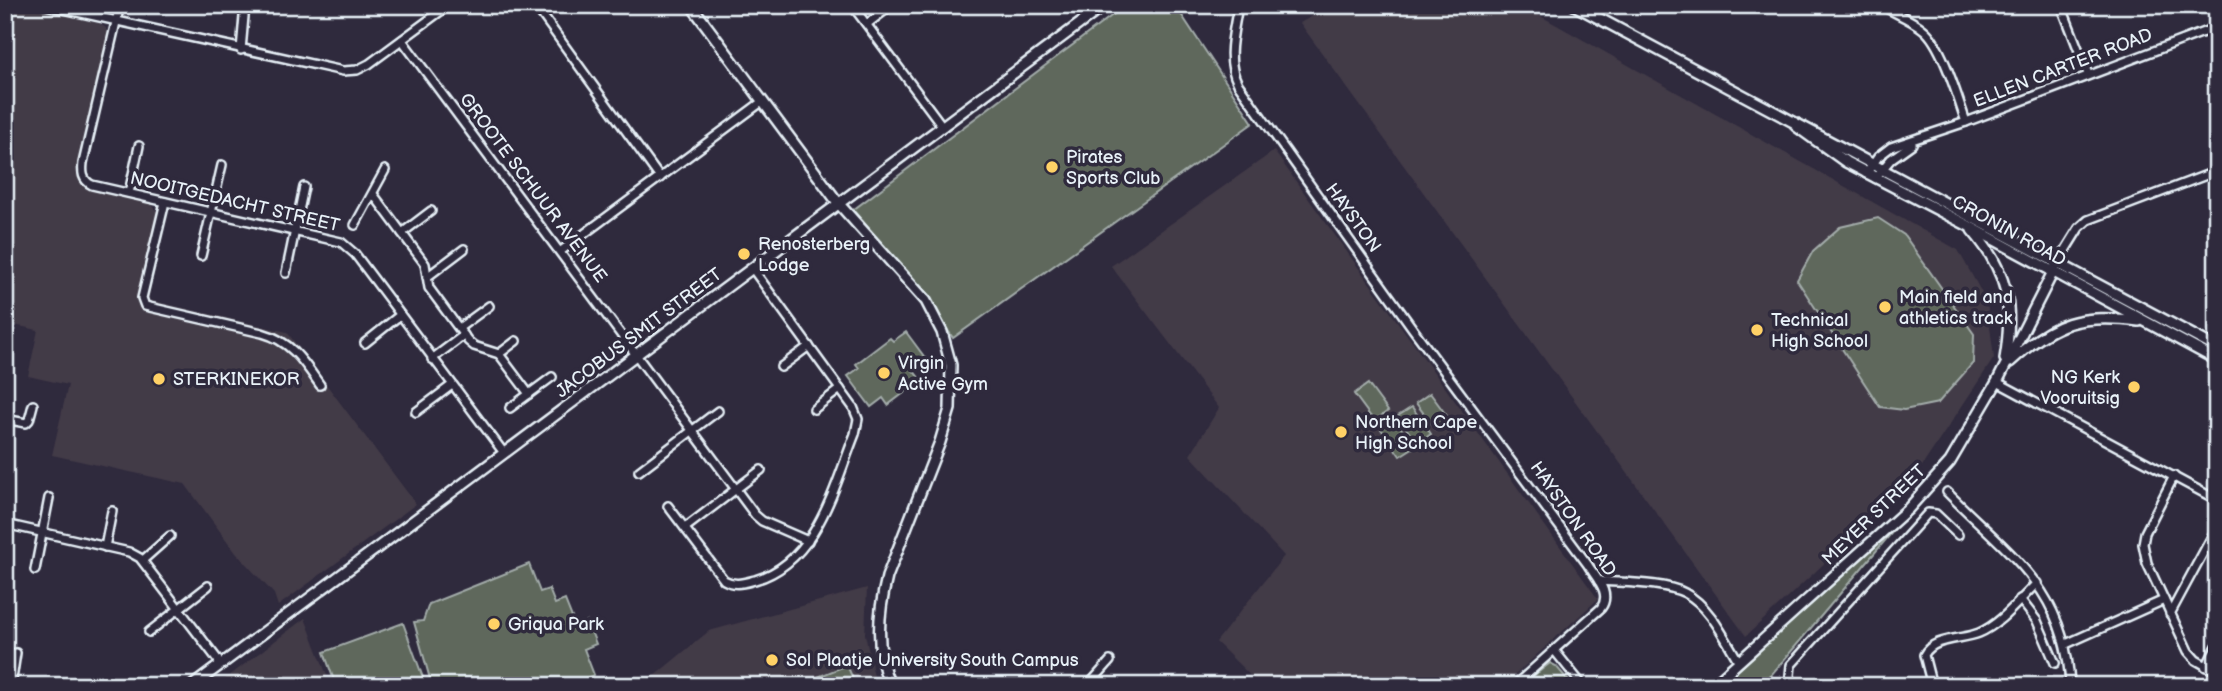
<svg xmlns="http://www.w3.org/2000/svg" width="2222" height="691" font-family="'Balsamiq Sans',sans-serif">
<rect width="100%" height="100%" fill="#2f2a3d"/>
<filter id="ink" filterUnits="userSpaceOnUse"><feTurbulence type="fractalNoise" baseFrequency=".0143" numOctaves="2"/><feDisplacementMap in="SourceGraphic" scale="14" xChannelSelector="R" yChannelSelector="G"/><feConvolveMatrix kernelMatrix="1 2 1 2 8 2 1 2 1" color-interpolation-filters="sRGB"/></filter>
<g filter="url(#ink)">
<!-- built -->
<g fill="#423a47">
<polygon points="8,5 20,5 99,23 106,28 108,36 81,158 79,176 90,189 150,202 159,214 166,216 148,300 287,332 416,504 278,606 274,594 236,553 185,484 52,455 68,385 28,376 38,330 5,323 5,7"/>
<polygon points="1332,5 1521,5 1958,250 1987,302 1994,358 1910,484 1746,636 1300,23"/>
<polygon points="1274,151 1598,599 1503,686 1261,686 1216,642 1284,556 1190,455 1219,408 1111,266"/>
<polygon points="867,588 865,634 876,686 642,686 709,631"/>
<polygon points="305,618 331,686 216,686"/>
</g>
<!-- green -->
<g fill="#5e685c" stroke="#a3acaa" stroke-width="2">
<polygon points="1126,5 1175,5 1253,123 953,338 919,287 853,210"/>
<polygon points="1878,218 1904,235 1974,334 1973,363 1938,403 1904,410 1880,407 1797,280 1813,251 1840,227"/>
<polygon points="906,332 926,359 912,369 921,380 888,405 883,398 871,407 848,376 859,368 856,364 890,338 893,341"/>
<polygon points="1368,384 1388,411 1374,421 1354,394"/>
<polygon points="1430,393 1450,420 1436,430 1416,403"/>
<polygon points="1412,407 1431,434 1417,444 1398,416"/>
<polygon points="1395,419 1414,447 1400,456 1381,429"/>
<polygon points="1894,530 1771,675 1779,686 1720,686"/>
<polygon points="529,564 540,592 549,589 555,604 565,600 575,625 587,621 596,644 584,649 594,675 576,682 577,686 432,686 414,622 423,621 429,604"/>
<polygon points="403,623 426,686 336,686 324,652"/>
<polygon points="1550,663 1556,666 1573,686 1521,686"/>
<polygon points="847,665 856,686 796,686"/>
</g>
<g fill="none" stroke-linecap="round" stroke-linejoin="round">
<!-- minor casing -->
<g stroke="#e8f1f8" stroke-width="12">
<g id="minor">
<polyline points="45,5 343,71 357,70 369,64 449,5"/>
<path d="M120 5 83 163C82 172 82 180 92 185L341 242 355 254 504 453"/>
<polyline points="535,5 660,178"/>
<polyline points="852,5 943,127"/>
<path d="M1238 5C1234 32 1225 59 1238 84L1413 329 1588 565C1596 578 1612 593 1601 608L1514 686"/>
<path d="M1881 5C1894 13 1911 19 1923 29 1942 43 1958 99 1966 122"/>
<polyline points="2061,5 2088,74"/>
<polyline points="867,24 892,5"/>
<polyline points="402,40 755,515 762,521 808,541"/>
<polyline points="241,50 245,5"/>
<polyline points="1866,174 1878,157 1891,147 1966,122 2217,27"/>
<polyline points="1875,178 1891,159 1912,144"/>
<polyline points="129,193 139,146"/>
<polyline points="373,194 425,264 429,288 468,341 474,346 499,354 529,394"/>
<path d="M165 202 142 298 145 306 262 333C291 341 304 362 320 385"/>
<polyline points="355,225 385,170"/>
<polyline points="402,233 431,211"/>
<polyline points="561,251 763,101"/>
<polyline points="201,256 222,165"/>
<polyline points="2058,262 2079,228 2088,220 2217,171"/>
<polyline points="286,273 304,187"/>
<polyline points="427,277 464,249"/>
<polyline points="459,328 489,306"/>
<polyline points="365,343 400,315"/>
<polyline points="499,354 516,341"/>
<polyline points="432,359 464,335"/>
<polyline points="781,367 809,346"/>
<polyline points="1997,382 2217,500"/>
<polyline points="510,408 552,377"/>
<polyline points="814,409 840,389"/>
<polyline points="416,412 452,385"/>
<polyline points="5,419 26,423 29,420 33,405"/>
<polyline points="639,471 718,411"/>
<polyline points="2174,476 2145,533 2143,544 2147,563 2188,651 2196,660 2217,672"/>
<path d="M1947 492C2009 555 2066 588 2070 686"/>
<path d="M668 506 724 580C735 586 743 583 755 580 817 562 834 487 855 434L858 419 853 407 752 268"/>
<polyline points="5,524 129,552 140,558 221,664"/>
<polyline points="685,528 761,470"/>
<polyline points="105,547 112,511"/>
<polyline points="143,560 170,536"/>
<polyline points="35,570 49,498"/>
<path d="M1599 581C1623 583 1664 582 1685 593 1710 606 1725 639 1739 662"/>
<polyline points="2020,599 2037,621 2055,663"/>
<polyline points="2170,614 2217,527"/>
<polyline points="149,632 208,586"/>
<polyline points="2066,644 2164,600"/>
<polyline points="1554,650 1583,686"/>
<polyline points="2206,667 2217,646"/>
<polyline points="11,686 16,653"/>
<polyline points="76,686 81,681"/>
<polyline points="1088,686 1110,661"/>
<polyline points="1792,686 1790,675 1791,665 1928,513 1936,514 1958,535"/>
<path d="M1932 686 1924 655C1933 637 1962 640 1979 633 2001 624 2020 599 2037 583"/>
</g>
</g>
<!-- tertiary casing -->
<g stroke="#e8f1f8" stroke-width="14">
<g id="tertiary">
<path d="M691 5 839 204 926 301 942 332 951 365 950 409 940 442 887 577C878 613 875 650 890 686"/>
<polyline points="1574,5 2217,348"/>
<polyline points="1796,126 1846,162 1967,225 2217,360"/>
<path d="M1972 230C2008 272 2014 305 2005 359"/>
<path d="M2010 362C2054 321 2080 314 2139 321"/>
<polyline points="192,686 1105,5"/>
<polyline points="1712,686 1908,509 1950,462 1997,382 2058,262"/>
</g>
</g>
<!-- minor -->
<use href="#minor" stroke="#2f2a3d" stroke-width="7"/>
<!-- tertiary -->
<use href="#tertiary" stroke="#2f2a3d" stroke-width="9"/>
</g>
</g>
<!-- markers -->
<g fill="#ffd166" stroke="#2f2a3d" stroke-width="2.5">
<circle cx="1052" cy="167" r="7"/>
<circle cx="744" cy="254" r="7"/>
<circle cx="1885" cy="307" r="7"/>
<circle cx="1757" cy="330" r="7"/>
<circle cx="884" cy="373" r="7"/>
<circle cx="159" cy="379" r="7"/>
<circle cx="2134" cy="387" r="7"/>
<circle cx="1341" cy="432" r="7"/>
<circle cx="494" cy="624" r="7"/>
<circle cx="772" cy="660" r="7"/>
</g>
<g text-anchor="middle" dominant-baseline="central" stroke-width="7" stroke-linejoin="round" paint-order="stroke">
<!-- street labels -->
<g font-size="18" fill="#e8f1f8" stroke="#2f2a3d">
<text transform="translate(2063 68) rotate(-21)">ELLEN CARTER ROAD</text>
<text transform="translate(533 188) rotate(53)">GROOTE SCHUUR AVENUE</text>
<text transform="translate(235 202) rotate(13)">NOOITGEDACHT STREET</text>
<text transform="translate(1353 218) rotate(54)">HAYSTON</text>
<text transform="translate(2009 231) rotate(29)">CRONIN ROAD</text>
<text transform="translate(639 333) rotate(-37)">JACOBUS SMIT STREET</text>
<text transform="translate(1874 515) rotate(-44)">MEYER STREET</text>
<text transform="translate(1573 519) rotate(55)">HAYSTON ROAD</text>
</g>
<!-- poi labels -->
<g font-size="18" fill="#e8f1f8" stroke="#2f2a3d" text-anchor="start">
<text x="1066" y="157">Pirates<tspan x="1066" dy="21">Sports Club</tspan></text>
<text x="758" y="244">Renosterberg<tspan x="758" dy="21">Lodge</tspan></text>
<text x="1899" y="297">Main field and<tspan x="1899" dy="21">athletics track</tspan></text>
<text x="1771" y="320">Technical<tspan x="1771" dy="21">High School</tspan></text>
<text x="898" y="363">Virgin<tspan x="898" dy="21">Active Gym</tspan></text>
<text x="2120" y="377" text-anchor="end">NG Kerk<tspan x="2120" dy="21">Vooruitsig</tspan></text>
<text x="173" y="379">STERKINEKOR</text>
<text x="1355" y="422">Northern Cape<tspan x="1355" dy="21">High School</tspan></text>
<text x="508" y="624">Griqua Park</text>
<text x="786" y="660">Sol Plaatje University South Campus</text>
</g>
</g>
<!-- margin -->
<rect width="2222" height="691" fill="none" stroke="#2f2a3d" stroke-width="28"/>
<rect x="14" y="14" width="2194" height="663" fill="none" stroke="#e8f1f8" stroke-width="2.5" filter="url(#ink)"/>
</svg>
